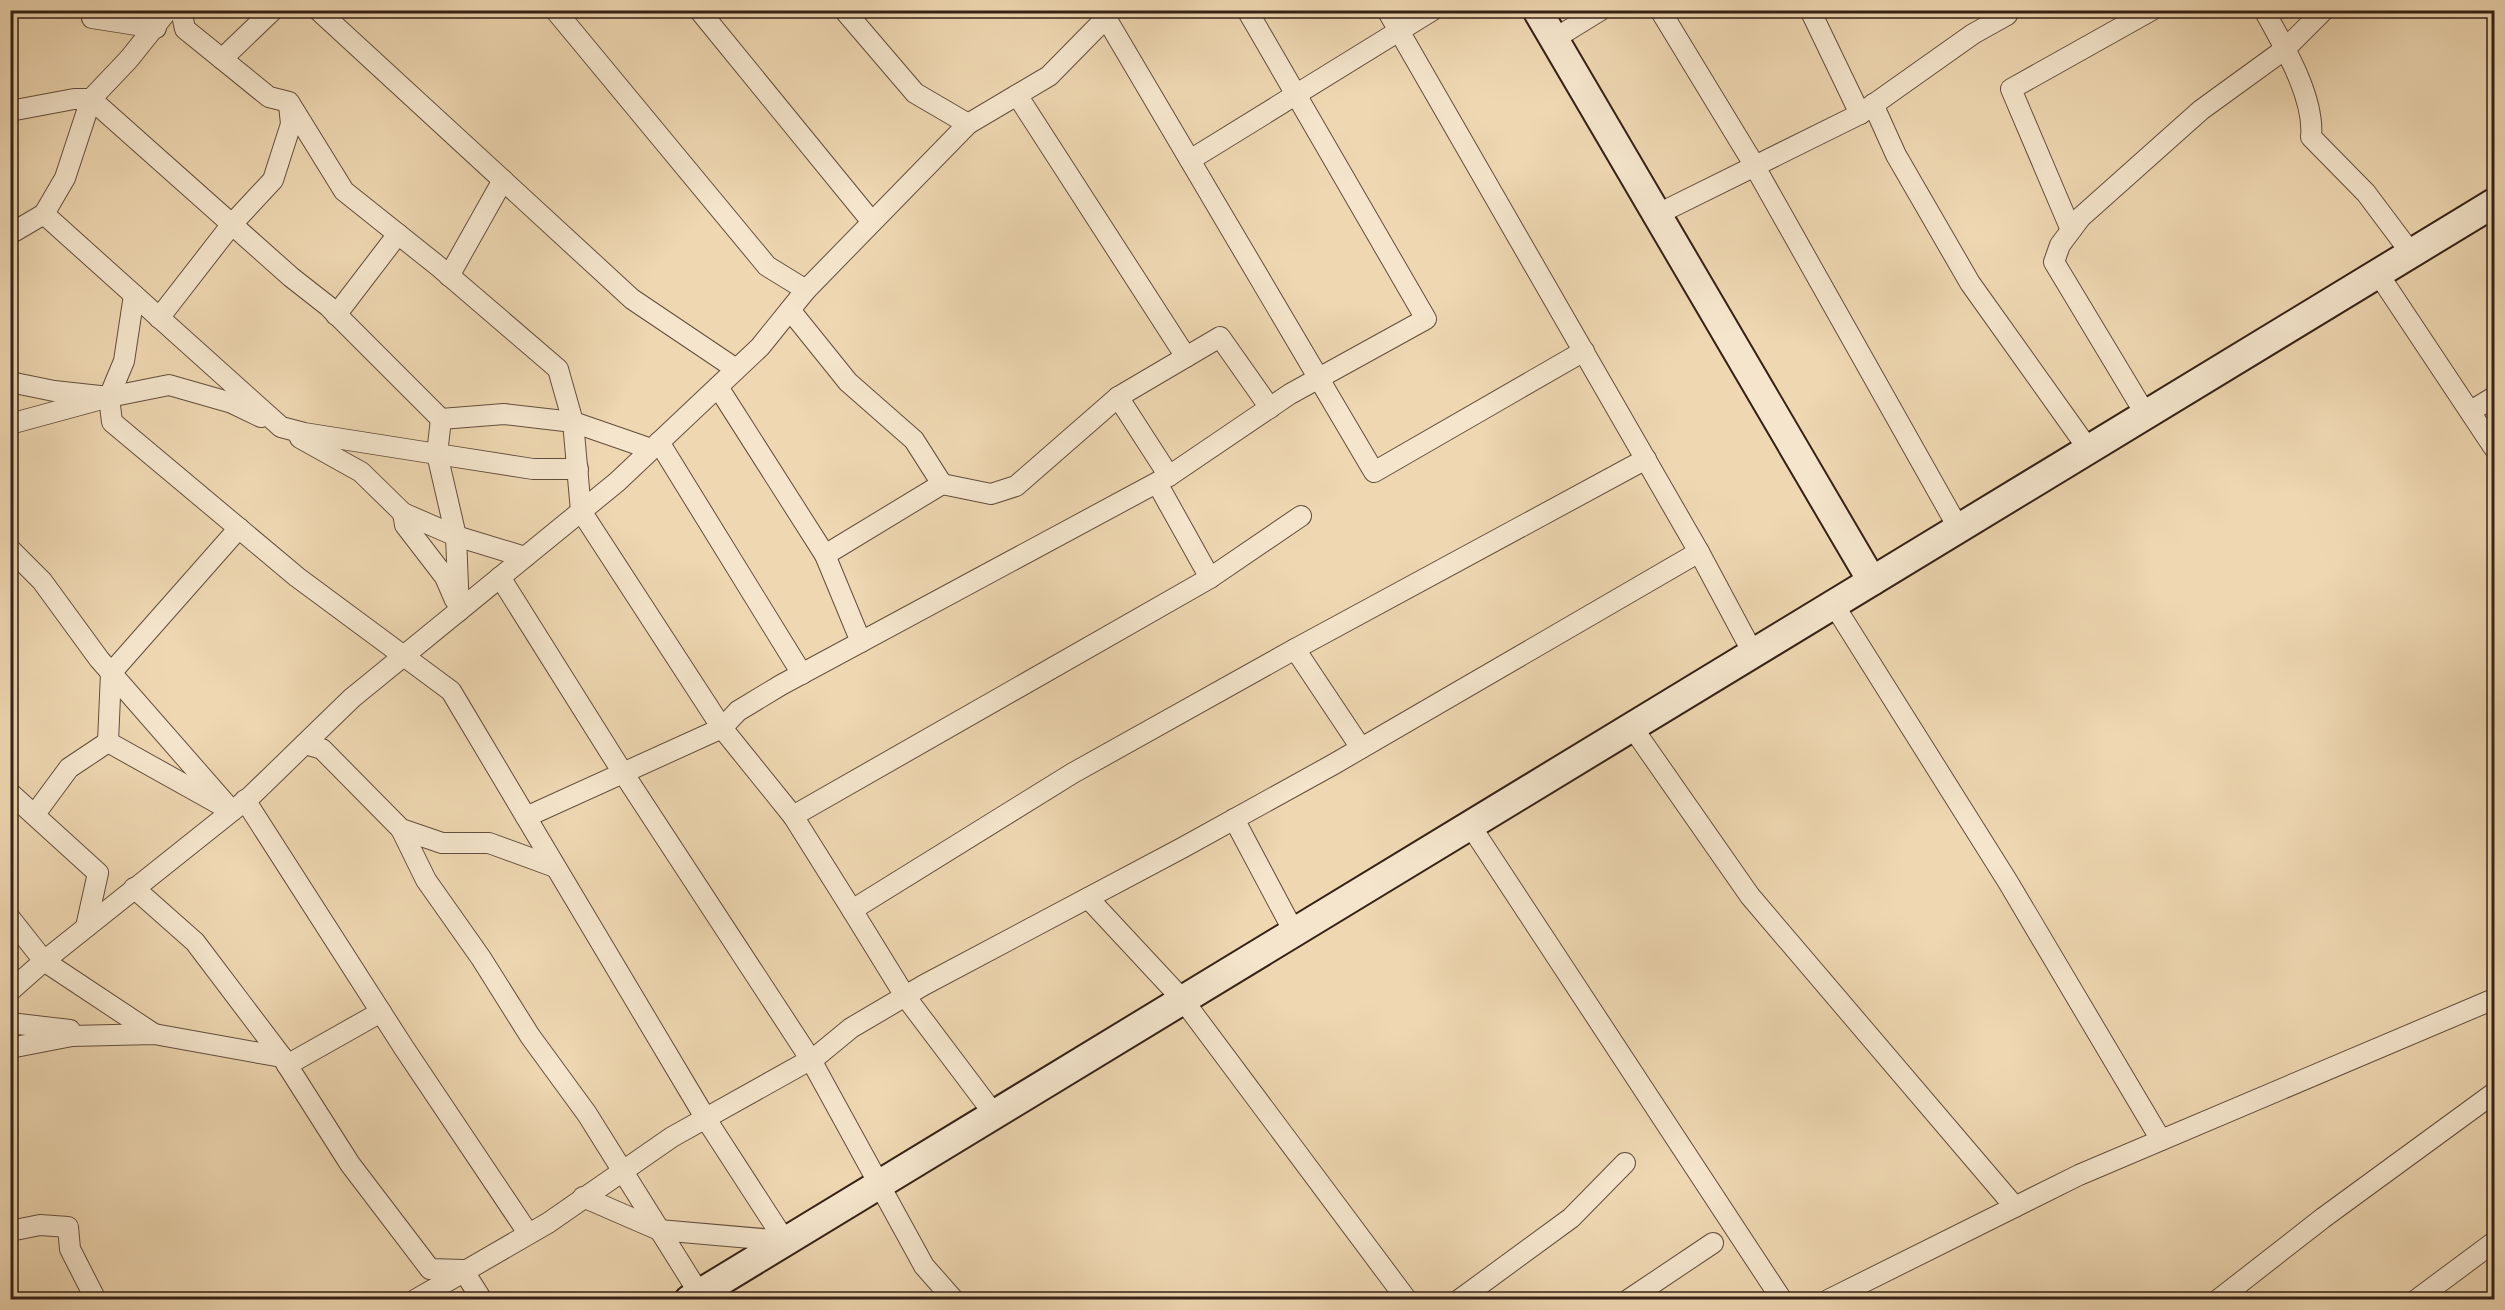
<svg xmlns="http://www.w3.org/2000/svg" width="2505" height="1310" font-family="'IM FELL DW Pica',serif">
<rect width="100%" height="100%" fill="#eed7b1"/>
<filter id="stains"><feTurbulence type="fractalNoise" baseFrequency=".00333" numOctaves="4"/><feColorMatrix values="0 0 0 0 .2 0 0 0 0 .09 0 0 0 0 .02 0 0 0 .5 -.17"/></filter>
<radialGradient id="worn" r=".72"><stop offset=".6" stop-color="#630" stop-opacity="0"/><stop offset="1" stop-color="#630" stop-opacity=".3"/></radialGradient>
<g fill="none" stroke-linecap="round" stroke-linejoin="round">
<!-- street casing -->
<g stroke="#634e3d" stroke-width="22">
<g id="street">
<polyline points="168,10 129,59 91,99 65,178 44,214 281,427 304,433 437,454 456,536 459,611"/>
<polyline points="181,10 185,29 269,97 289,102 344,191 438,266 558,369 573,422 651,449"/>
<polyline points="318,10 632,299 736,369"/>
<polyline points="555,10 767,266 806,290"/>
<polyline points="699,10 872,222"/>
<polyline points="844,10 915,93 968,124"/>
<polyline points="1387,10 1699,552"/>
<polyline points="1660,10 1750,158 1959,529"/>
<polyline points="1810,10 1860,114"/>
<path d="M2264 10C2283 45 2315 97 2311 137L2366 193 2411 253"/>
<polyline points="92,18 156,28"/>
<polyline points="1554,39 1601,10"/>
<polyline points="222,59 273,10"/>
<polyline points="1017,95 1186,357 1220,337 1270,408"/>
<polyline points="1873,104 1896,155 1970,283 2089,450"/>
<polyline points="10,111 74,99 91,99 291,277 328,306 441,419 504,414 573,422 581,511 722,728 793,816"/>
<polyline points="1190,160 1433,10"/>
<polyline points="1658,214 1860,114 1973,34 2007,15"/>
<polyline points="2071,230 2011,89 2152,10"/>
<polyline points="10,234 44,214"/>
<polyline points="2377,272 2494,448"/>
<polyline points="449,276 503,180"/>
<polyline points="134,295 124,361 109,397 112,422 297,577 451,691 706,1119 785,1241"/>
<polyline points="790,310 848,382 914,440 942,484"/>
<polyline points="336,315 398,234"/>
<polyline points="159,318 232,224 273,180 291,124 289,105"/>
<polyline points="10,382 54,391 109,397 169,385 232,403 261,417"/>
<polyline points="718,387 825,555 942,484 991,494 1016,486 1118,397"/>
<polyline points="2471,411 2494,397"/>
<polyline points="2146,415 2054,262 2060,245 2081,217 2201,110 2285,49 2324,10"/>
<polyline points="441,419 437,454 533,469 578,469"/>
<polyline points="10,424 98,400"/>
<polyline points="300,438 361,472 403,513 456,536 525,557"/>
<polyline points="659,442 802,674"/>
<polyline points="1169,476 1118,397 1186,357"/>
<polyline points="1157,483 1210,578 1301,516"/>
<polyline points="403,513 405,525 445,577 455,600"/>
<polyline points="10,549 42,581 99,659 232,811"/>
<polyline points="825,555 861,642"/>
<polyline points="500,577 618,765 811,1060 924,1266 954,1300"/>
<polyline points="1834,605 2008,882 2161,1140"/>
<polyline points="1295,649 1361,748"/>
<polyline points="1632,727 1750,896 2015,1207"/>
<polyline points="108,742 111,673 239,528"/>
<polyline points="305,744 322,749 401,829 442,843 489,843 555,867"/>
<polyline points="10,793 98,873 86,927"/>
<polyline points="245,800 404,1048 528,1233"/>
<polyline points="35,814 69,768 108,742 219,804"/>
<polyline points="526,817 722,728 738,711 781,685 1169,476 1290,394 1426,319 1247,10"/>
<polyline points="1234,819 1294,932"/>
<polyline points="1470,825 1782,1300"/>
<polyline points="401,829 426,880 481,958 530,1036 587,1114 699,1293"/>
<polyline points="134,888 195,942 282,1057"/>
<polyline points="1088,898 1183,1000 1407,1300"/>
<polyline points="852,910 793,816 1210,578"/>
<polyline points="10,918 44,961 154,1034"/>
<polyline points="10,991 44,961 251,796 352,698 617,482 760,347 806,290 968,124 1049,76 1106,18 1374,472 1584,351"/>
<polyline points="10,1023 70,1030"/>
<polyline points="10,1048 72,1036 154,1034 282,1057 350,1164 430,1269 463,1270 482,1300"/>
<polyline points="287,1065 381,1012"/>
<polyline points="994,1114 905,996 852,910 1073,773 1295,649 1646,459"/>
<polyline points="583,1197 659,1230 785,1241"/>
<polyline points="10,1231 40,1225 68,1227 70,1249 96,1300"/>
<polyline points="415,1300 548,1223 672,1137 817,1056 851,1028 924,985 1182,848 1334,764 1699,552 1753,653"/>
<polyline points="1459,1300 1571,1218 1625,1163"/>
<polyline points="1628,1300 1713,1243"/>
<polyline points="1828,1300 2079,1175 2494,999"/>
<polyline points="2218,1300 2323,1218 2494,1093"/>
<polyline points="2416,1300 2494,1242"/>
</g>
</g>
<!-- secondary casing -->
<g stroke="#352116" stroke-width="32">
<g id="secondary">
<polyline points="1537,10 1872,581"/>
<polyline points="689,1300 2494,203"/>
</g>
</g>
<!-- street -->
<use href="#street" stroke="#f4e5cc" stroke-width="20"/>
<!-- secondary -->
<use href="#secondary" stroke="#f4e5cc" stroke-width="28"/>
</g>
<!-- margin -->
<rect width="2505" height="1310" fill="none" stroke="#eed7b1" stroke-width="36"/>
<rect x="12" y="12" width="2481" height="1286" fill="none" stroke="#352116" stroke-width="3"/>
<rect x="18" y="18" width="2469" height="1274" fill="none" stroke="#352116" stroke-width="1.5"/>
<rect width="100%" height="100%" filter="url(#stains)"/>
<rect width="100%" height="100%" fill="url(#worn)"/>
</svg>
